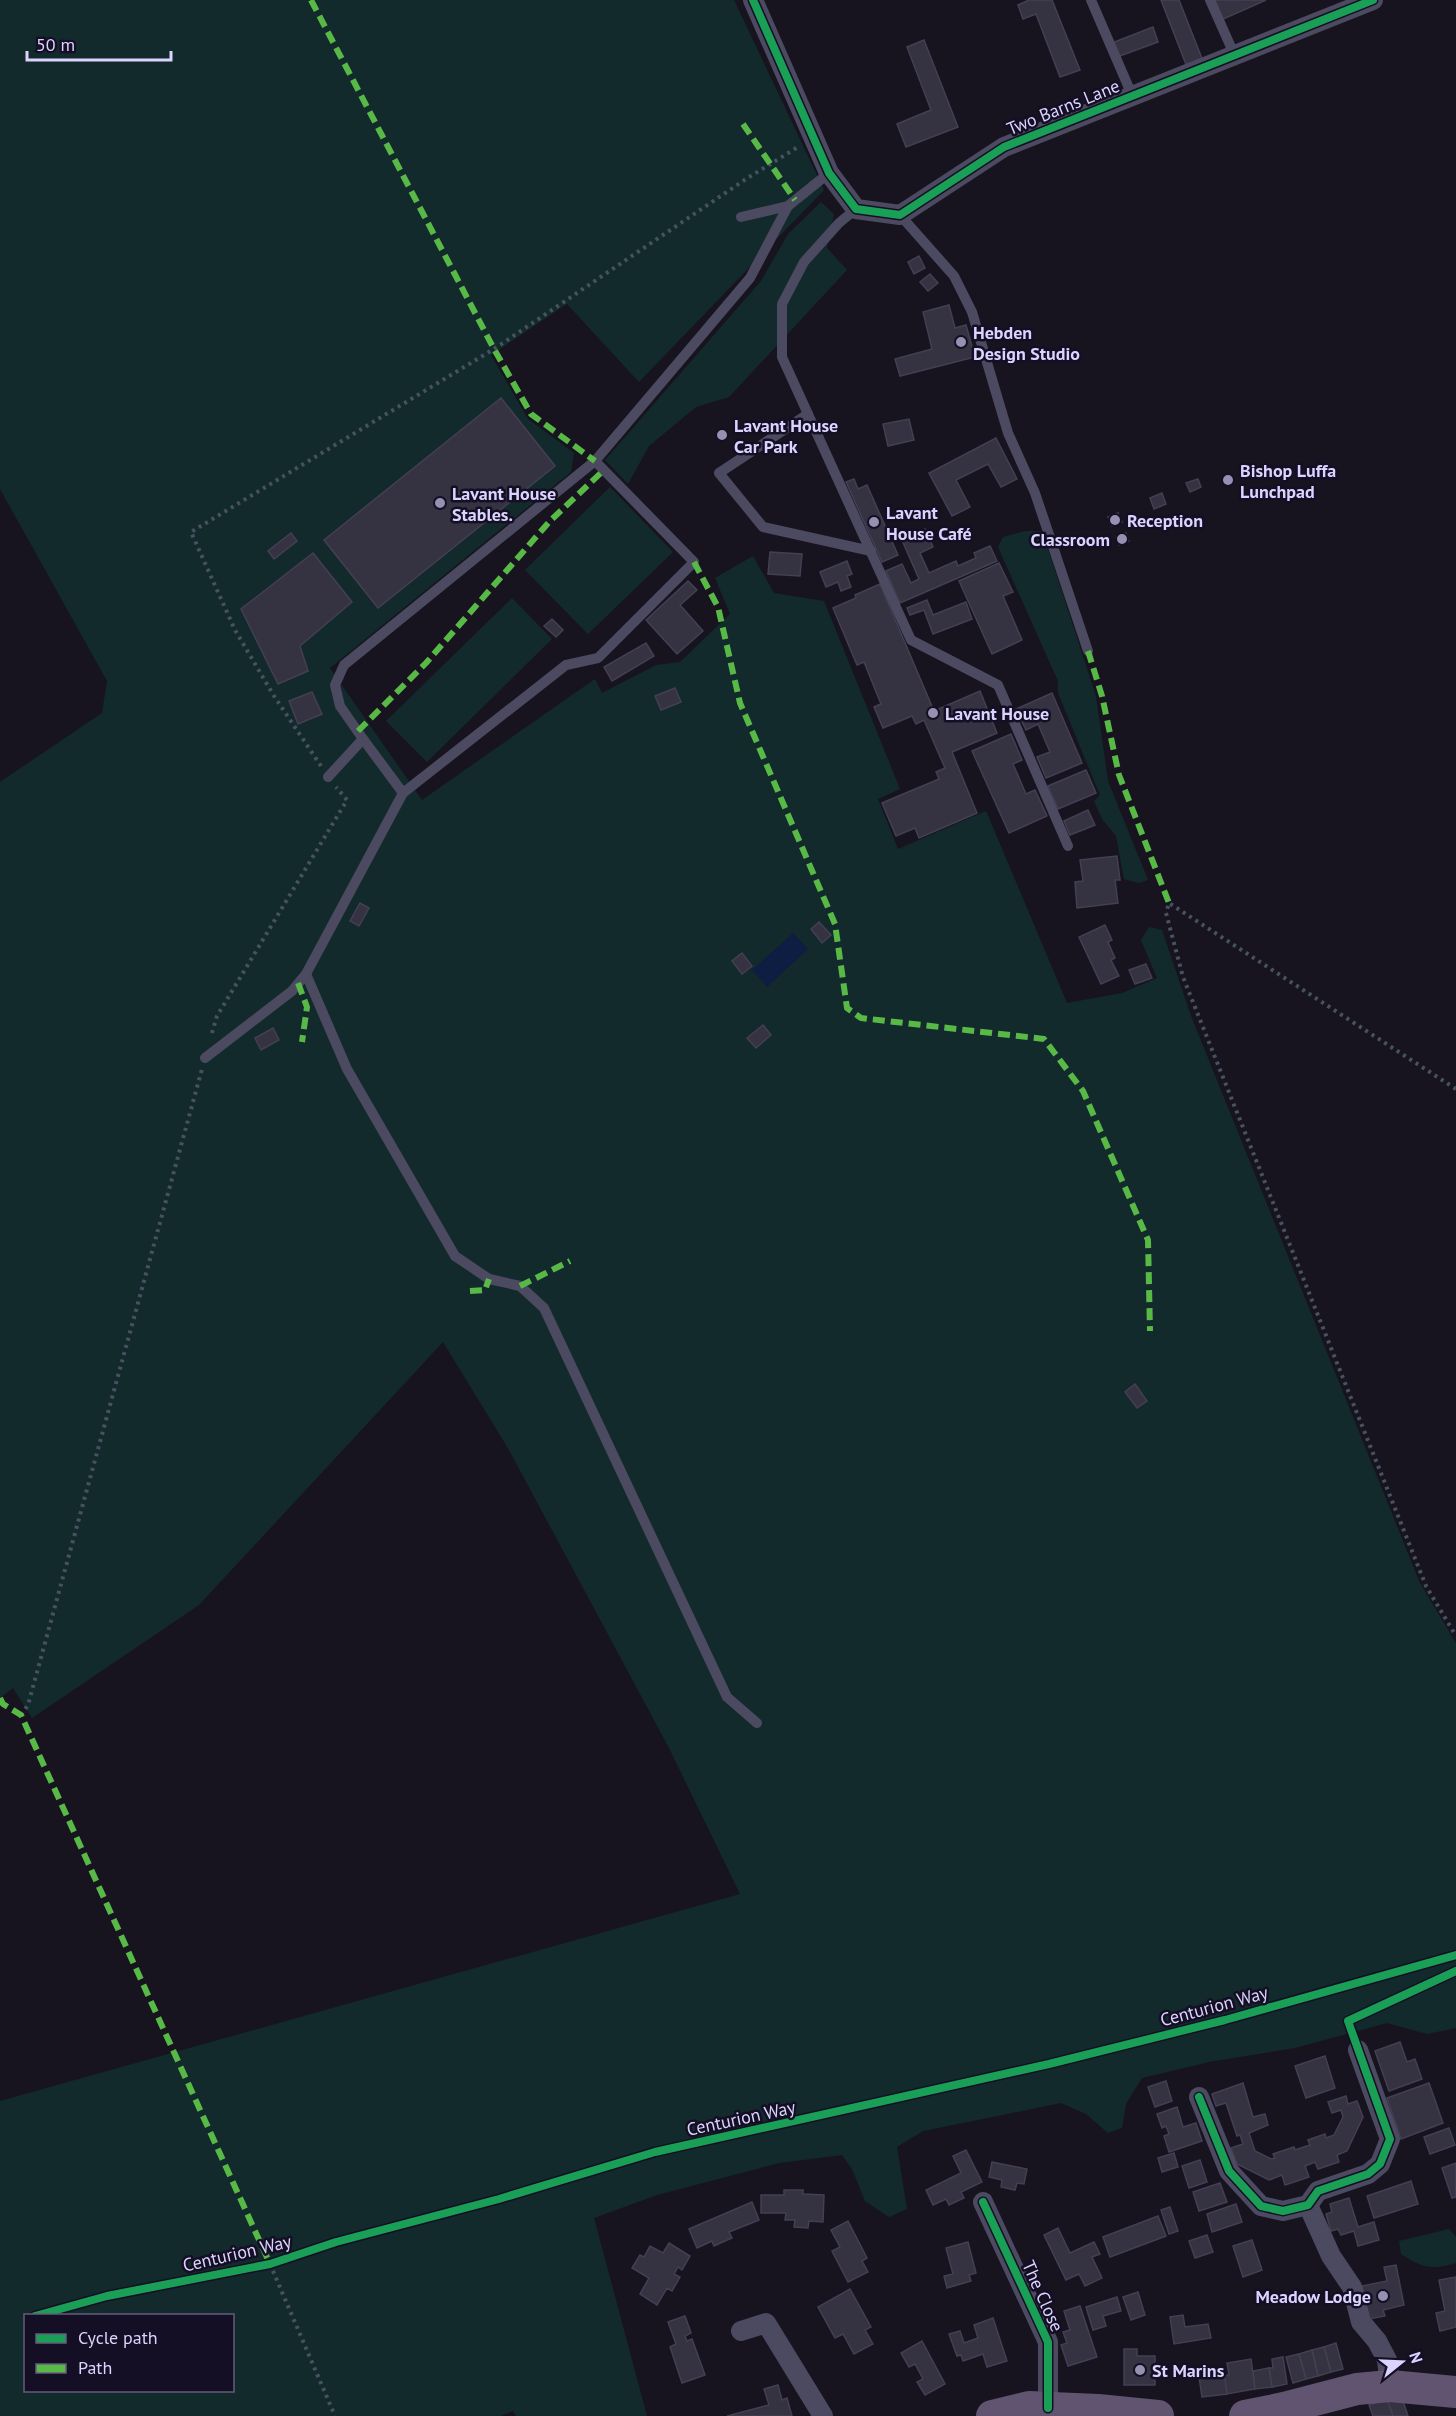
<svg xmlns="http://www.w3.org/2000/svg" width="1456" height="2416" font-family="'PT Sans',sans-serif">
<rect width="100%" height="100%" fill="#171420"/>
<!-- green -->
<g fill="#132a2c" fill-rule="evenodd">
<path d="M0 0H734L824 190 639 382 567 304 491 355 528 419 574 453 571 472 330 668 422 800 595 679 602 693 656 665 680 662 730 614 715 578 753 556 774 593 824 601 900 789 878 799 898 849 986 811 1067 1003 1122 993 1157 978 1141 940 1149 927 1162 930 1191 1016 1420 1583 1456 1643V2028L1427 2034 1387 2023 1295 2048 1209 2062 1142 2078 1126 2104 1122 2128 1108 2133 1086 2114 1061 2103 923 2131 897 2147 907 2209 889 2217 865 2201 852 2169 842 2155 779 2163 657 2195 594 2218 647 2416H516L513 2411 501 2416H0V2101L740 1894 669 1748 509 1450 443 1342 199 1605 32 1718 13 1688 0 1698V782L102 713 107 681 0 489ZM26 2316H232V2390H26Z"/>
<polygon points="821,202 834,214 827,248 847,270 729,397 696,407 649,446 628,484 605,460 761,281 788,234"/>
<polygon points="610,487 673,552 588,634 525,570"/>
<polygon points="1026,531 1042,531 1096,696 1108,781 1148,880 1139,883 1124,879 1116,836 1102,819 1094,801 1100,795 1058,693 1058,681 998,547 1003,537"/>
<polygon points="512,598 552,639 427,762 386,721"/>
<path d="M1449 2229 1456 2237V2263C1432 2270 1422 2268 1401 2254L1399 2241Z"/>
</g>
<!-- water -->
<polygon fill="#0e1d42" points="793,933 808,949 767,987 752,970"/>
<!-- building -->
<g fill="#353242" stroke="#443f53" stroke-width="1.5">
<polygon points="1029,0 1052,0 1080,70 1060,77 1036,14 1023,19 1018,5"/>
<polygon points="1161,0 1179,0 1203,61 1187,67"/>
<polygon points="1212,0 1266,0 1221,20"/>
<polygon points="1153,27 1158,42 1117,57 1112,43"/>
<polygon points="924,40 958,127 906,147 897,124 931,110 907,47"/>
<polygon points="919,256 925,268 914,274 908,262"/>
<polygon points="930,274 938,283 928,291 920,282"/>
<polygon points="949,305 955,328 966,325 975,357 900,376 895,359 932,349 923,312"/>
<polygon points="501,398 555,466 378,608 324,540"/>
<polygon points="909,419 914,440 888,446 883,424"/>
<polygon points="996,438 1017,479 1001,487 988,464 956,480 970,507 952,516 929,473"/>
<polygon points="854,479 858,489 867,485 898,555 882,562 846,482"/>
<polygon points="1198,479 1201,487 1190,492 1186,483"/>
<polygon points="1162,493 1166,504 1154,509 1150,498"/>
<polygon points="1118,513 1122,522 1112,526 1108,517"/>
<polygon points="925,529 933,547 920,553 929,573 956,561 958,566 976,558 974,553 990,546 997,561 900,603 886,571 902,564 911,583 919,579 902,540"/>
<polygon points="291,533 297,541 274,559 268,551"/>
<polygon points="1126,533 1129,541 1119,545 1116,537"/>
<polygon points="770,552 802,554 800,576 768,574"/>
<polygon points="313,553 352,602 300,646 308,671 278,684 241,609"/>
<polygon points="847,561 852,574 847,576 851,587 841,591 838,582 826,587 820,572"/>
<polygon points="999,563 1013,592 1003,596 1022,640 992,654 959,581"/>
<polygon points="688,581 697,590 680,605 703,631 677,654 646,620"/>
<polygon points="880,584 934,711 980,691 997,733 952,752 977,813 919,838 915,828 896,836 882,803 939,779 936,772 945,768 924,720 916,724 912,716 883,728 874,707 881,704 864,662 857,665 833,608 856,598 855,595"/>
<polygon points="927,600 933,615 966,602 972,619 933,634 924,610 910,615 907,608"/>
<polygon points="552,619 563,630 556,637 544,626"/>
<polygon points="646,643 654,656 612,681 604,667"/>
<polygon points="675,688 681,702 661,710 655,696"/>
<polygon points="312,692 322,714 298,724 289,701"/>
<polygon points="1052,693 1082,763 1046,778 1037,757 1050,752 1038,724 1026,730 1016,709"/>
<polygon points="1011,734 1022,760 1013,764 1026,794 1035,790 1047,816 1009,833 972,751"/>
<polygon points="1086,770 1096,793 1058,809 1048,786"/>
<polygon points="1088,810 1095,825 1070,835 1064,821"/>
<polygon points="1117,856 1120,880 1115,880 1118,903 1077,908 1075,882 1083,881 1080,860"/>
<polygon points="360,903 369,908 359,926 350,921"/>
<polygon points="819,922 831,935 822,943 811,929"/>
<polygon points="1105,925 1112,940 1108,942 1115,958 1111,960 1119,976 1101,984 1079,937"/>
<polygon points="742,953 752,966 742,974 732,961"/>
<polygon points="1146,964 1152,978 1135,984 1129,970"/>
<polygon points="763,1025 771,1035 756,1048 747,1038"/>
<polygon points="273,1028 279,1040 261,1050 255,1038"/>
<polygon points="1135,1384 1147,1401 1137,1408 1125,1392"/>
<polygon points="1400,2042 1407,2062 1415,2059 1422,2079 1389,2091 1375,2051"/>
<polygon points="1325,2056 1335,2088 1306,2098 1295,2066"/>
<polygon points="1166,2081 1172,2101 1155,2107 1148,2087"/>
<polygon points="1243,2083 1253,2117 1265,2114 1268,2125 1249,2133 1255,2151 1271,2159 1275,2158 1273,2154 1294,2147 1295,2150 1310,2145 1308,2140 1325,2134 1326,2138 1334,2135 1343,2117 1341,2110 1332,2113 1328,2102 1346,2096 1348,2104 1357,2101 1363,2117 1347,2151 1337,2155 1339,2162 1318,2169 1315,2162 1305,2166 1309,2177 1285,2185 1282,2175 1269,2180 1237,2164 1231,2148 1243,2144 1240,2135 1237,2136 1226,2103 1216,2106 1212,2094"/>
<polygon points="1429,2083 1443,2123 1401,2139 1387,2098"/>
<polygon points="1177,2107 1183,2127 1196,2123 1202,2141 1169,2152 1164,2136 1169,2134 1166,2126 1162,2128 1157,2114"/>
<polygon points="1449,2128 1455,2145 1430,2154 1424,2137"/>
<polygon points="966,2150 982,2182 961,2192 964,2198 949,2205 946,2199 933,2205 926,2190 961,2173 953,2156"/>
<polygon points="1174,2153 1178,2167 1162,2172 1158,2158"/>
<polygon points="1200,2160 1207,2182 1189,2188 1182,2166"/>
<polygon points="992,2162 1027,2169 1024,2184 1017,2183 1015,2190 1001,2187 1002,2180 989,2177"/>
<polygon points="1456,2163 1456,2197 1452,2198 1442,2168"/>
<polygon points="1411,2181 1418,2204 1374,2218 1367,2196"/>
<polygon points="1220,2183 1227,2202 1199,2211 1193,2192"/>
<polygon points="784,2190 803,2190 803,2194 824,2195 823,2222 809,2221 808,2228 794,2227 795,2220 785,2220 786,2213 761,2213 761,2195 784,2195"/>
<polygon points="1349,2198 1358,2227 1374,2222 1379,2240 1358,2246 1354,2231 1341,2235 1338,2229 1331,2231 1326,2214 1332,2212 1330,2204"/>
<polygon points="752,2202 759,2220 729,2232 732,2238 714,2246 712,2241 697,2248 689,2229"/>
<polygon points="1236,2204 1242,2222 1212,2232 1207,2214"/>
<polygon points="1170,2207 1178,2231 1169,2234 1161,2210"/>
<polygon points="1158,2216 1166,2236 1110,2257 1103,2237"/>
<polygon points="848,2221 867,2258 862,2261 868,2272 848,2282 832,2251 840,2247 831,2230"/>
<polygon points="1058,2228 1070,2253 1094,2242 1100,2254 1092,2257 1102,2278 1085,2286 1079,2274 1066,2280 1044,2235"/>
<polygon points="1207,2235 1213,2252 1195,2258 1189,2241"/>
<polygon points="1252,2240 1262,2270 1243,2277 1233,2246"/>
<polygon points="968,2242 976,2273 969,2275 971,2281 947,2288 944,2276 953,2274 946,2248"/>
<polygon points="669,2243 690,2256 682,2270 678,2267 674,2274 680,2277 672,2291 667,2288 657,2305 640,2294 649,2278 632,2268 640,2255 644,2257 650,2246 663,2253"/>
<polygon points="1396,2265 1404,2305 1383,2310 1385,2316 1369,2319 1362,2286 1387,2281 1384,2267"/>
<polygon points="1456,2277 1456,2327 1440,2331 1436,2313 1445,2311 1439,2280"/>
<polygon points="850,2289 871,2327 865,2330 873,2344 854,2354 843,2334 835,2338 818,2307"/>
<polygon points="1138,2292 1145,2315 1131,2320 1123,2297"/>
<polygon points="1117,2297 1121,2311 1103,2316 1106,2326 1093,2330 1086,2307"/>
<polygon points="1080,2306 1097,2357 1068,2366 1061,2345 1067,2343 1063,2332 1070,2330 1064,2311"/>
<polygon points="1183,2315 1185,2327 1208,2324 1211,2338 1174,2344 1170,2317"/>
<polygon points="685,2316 691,2333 685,2336 687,2341 692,2339 705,2375 682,2383 670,2347 676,2344 668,2322"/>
<polygon points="993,2318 1007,2361 987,2367 983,2354 963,2361 961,2355 957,2356 949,2334 960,2331 964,2343 978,2338 974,2325"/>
<polygon points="922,2341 945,2384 925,2395 917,2382 923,2379 915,2364 909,2367 901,2353"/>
<polygon points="1336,2343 1343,2369 1331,2372 1324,2347"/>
<polygon points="1324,2347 1331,2372 1318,2376 1312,2350"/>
<polygon points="1124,2349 1137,2349 1137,2356 1155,2356 1155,2385 1124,2385"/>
<polygon points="1312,2350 1318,2376 1306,2379 1299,2354"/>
<polygon points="1299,2354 1306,2379 1293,2383 1286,2357"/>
<polygon points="1283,2357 1287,2384 1272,2387 1269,2368 1273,2368 1272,2359"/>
<polygon points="1251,2359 1255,2389 1227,2394 1224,2376 1229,2375 1227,2363"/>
<polygon points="1269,2368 1272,2387 1255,2389 1253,2371"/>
<polygon points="1224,2373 1227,2394 1202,2397 1199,2377"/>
<polygon points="778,2385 782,2400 787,2398 792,2416 727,2416 769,2405 764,2389"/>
<polygon points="1401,2395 1408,2416 1393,2416 1387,2399"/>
<polygon points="1387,2399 1393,2416 1373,2416 1369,2405"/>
</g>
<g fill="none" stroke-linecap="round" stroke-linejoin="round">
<!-- path -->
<g stroke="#475261" stroke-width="4" stroke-dasharray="3 4.5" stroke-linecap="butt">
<polyline points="321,766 274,696 235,630 191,532 494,349 746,179 798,147"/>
<polyline points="212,1033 217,1016 347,800 336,787"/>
<polyline points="1456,1089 1169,903 1166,913 1183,977 1426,1586 1456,1636"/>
<polyline points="21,1715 28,1705 202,1069"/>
<polyline points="270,2264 335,2416"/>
</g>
<!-- lane -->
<g stroke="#4c4a60" stroke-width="10">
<polyline points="1091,0 1132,95"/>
<polyline points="1210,0 1234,54"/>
<polyline points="856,209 839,223 804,262 782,304 782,357 911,640 998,685 1068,846"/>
<polyline points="900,215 954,276 972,312 1008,433 1035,493 1088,651"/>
<polyline points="741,217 788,206"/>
<polyline points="808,414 719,473 763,527 871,551"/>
<polyline points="363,739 403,793 566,665 598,658 694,562 595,461"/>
<polyline points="328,777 363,739 340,706 335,685 344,665 595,461 750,278 788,206 829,173"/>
<polyline points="306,974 347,1069 455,1256 489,1279 520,1286 544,1308 727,1697 757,1723"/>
<polyline points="205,1058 292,991 306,974 403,793"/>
</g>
<!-- street -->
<g stroke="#4c4a60" stroke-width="20">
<polyline points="753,0 829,173 856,209 900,215 1004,147 1373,0"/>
<polyline points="1199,2097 1229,2171 1261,2206 1283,2211 1308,2205 1318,2191 1368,2174 1380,2164 1390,2139 1358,2050"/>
<polyline points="983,2202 1048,2342 1048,2408"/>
<polyline points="1308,2205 1331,2256 1352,2287 1361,2322 1377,2341 1387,2360 1390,2386"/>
<polyline points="741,2331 766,2323 823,2416"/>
</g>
<!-- primary -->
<g stroke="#605471" stroke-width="32">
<polyline points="992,2416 1029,2407 1098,2410 1158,2416"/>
<polyline points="1245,2416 1284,2408 1357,2389 1390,2386 1456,2392"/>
</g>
<!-- quiet -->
<g stroke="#58b947" stroke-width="6" stroke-dasharray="12 6" stroke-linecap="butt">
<polyline points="311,0 494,349 531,414 595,461"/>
<polyline points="743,124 795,200"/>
<polyline points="694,562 718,607 740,703 835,924 847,1008 861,1018 1044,1039 1083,1091 1148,1240 1150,1331"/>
<polyline points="1088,651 1102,696 1119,775 1169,903"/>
<polyline points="358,731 426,663 550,521 604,470"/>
<polyline points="298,983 307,1007 302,1042"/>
<polyline points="520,1286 570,1261"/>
<polyline points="470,1291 485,1290 489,1279"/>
<polyline points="0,1698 3,1704 21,1715 270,2264"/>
</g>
<!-- cycleway casing -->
<g stroke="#140f25" stroke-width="11">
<g id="cycleway">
<polyline points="753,0 829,173 856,209 900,215 1004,147 1373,0"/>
<polyline points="1199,2097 1229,2171 1261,2206 1283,2211 1308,2205 1318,2191 1368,2174 1380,2164 1390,2139 1348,2021 1456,1971"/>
<polyline points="983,2202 1048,2342 1048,2408"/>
<polyline points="35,2316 107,2296 270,2264 336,2242 499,2199 655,2152 1049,2064 1225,2020 1456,1955"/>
</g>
</g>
<!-- cycleway -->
<use href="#cycleway" stroke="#1a9f57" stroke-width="8"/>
</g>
<!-- markers -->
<g fill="#9691b0" stroke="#140f25" stroke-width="2">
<circle cx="961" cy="342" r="6"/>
<circle cx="722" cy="435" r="6"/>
<circle cx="1228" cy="480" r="6"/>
<circle cx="440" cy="503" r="6"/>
<circle cx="1115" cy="520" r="6"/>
<circle cx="874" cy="522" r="6"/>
<circle cx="1122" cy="539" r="6"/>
<circle cx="933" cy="713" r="6"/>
<circle cx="1383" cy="2296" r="6"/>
<circle cx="1140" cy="2370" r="6"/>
</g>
<g text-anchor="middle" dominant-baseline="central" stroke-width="5" stroke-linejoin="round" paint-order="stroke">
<!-- street labels -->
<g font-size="18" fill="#dbd4fe" stroke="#140f25">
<text transform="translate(1063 107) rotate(-22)">Two Barns Lane</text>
<text transform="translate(1214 2006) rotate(-15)">Centurion Way</text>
<text transform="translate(741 2118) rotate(-12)">Centurion Way</text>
<text transform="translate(237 2253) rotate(-13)">Centurion Way</text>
<text transform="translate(1043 2296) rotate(66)">The Close</text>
</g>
<!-- poi labels -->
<g font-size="18" font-weight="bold" fill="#dbd4fe" stroke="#140f25" text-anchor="start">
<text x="973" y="332">Hebden<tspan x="973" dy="21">Design Studio</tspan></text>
<text x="734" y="425">Lavant House<tspan x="734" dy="21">Car Park</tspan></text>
<text x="1240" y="470">Bishop Luffa<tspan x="1240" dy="21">Lunchpad</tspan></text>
<text x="452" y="493">Lavant House<tspan x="452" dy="21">Stables.</tspan></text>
<text x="886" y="512">Lavant<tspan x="886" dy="21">House Café</tspan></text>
<text x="1127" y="520">Reception</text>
<text x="1110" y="539" text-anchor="end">Classroom</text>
<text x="945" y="713">Lavant House</text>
<text x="1371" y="2296" text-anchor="end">Meadow Lodge</text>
<text x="1152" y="2370">St Marins</text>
</g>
</g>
<!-- legend -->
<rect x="24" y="2314" width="210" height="78" fill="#140f25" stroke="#645e7c" stroke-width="1.5"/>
<rect x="36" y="2334" width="30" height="9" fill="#1a9f57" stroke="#645e7c" stroke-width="1.5"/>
<text x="78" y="2344" font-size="18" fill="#dbd4fe">Cycle path</text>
<rect x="36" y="2364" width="30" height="9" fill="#58b947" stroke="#645e7c" stroke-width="1.5"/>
<text x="78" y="2374" font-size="18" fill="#dbd4fe">Path</text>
<!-- north arrow -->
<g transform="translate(1402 2362) rotate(72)" stroke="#140f25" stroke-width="4.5" paint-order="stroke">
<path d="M0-4.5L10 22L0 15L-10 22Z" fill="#dbd4fe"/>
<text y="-9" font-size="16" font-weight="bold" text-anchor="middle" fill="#dbd4fe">N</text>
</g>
<!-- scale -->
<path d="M27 51v9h144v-9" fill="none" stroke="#dbd4fe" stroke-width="3"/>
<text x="36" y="51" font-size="18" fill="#dbd4fe" stroke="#140f25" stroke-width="4.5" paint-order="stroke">50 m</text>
</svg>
